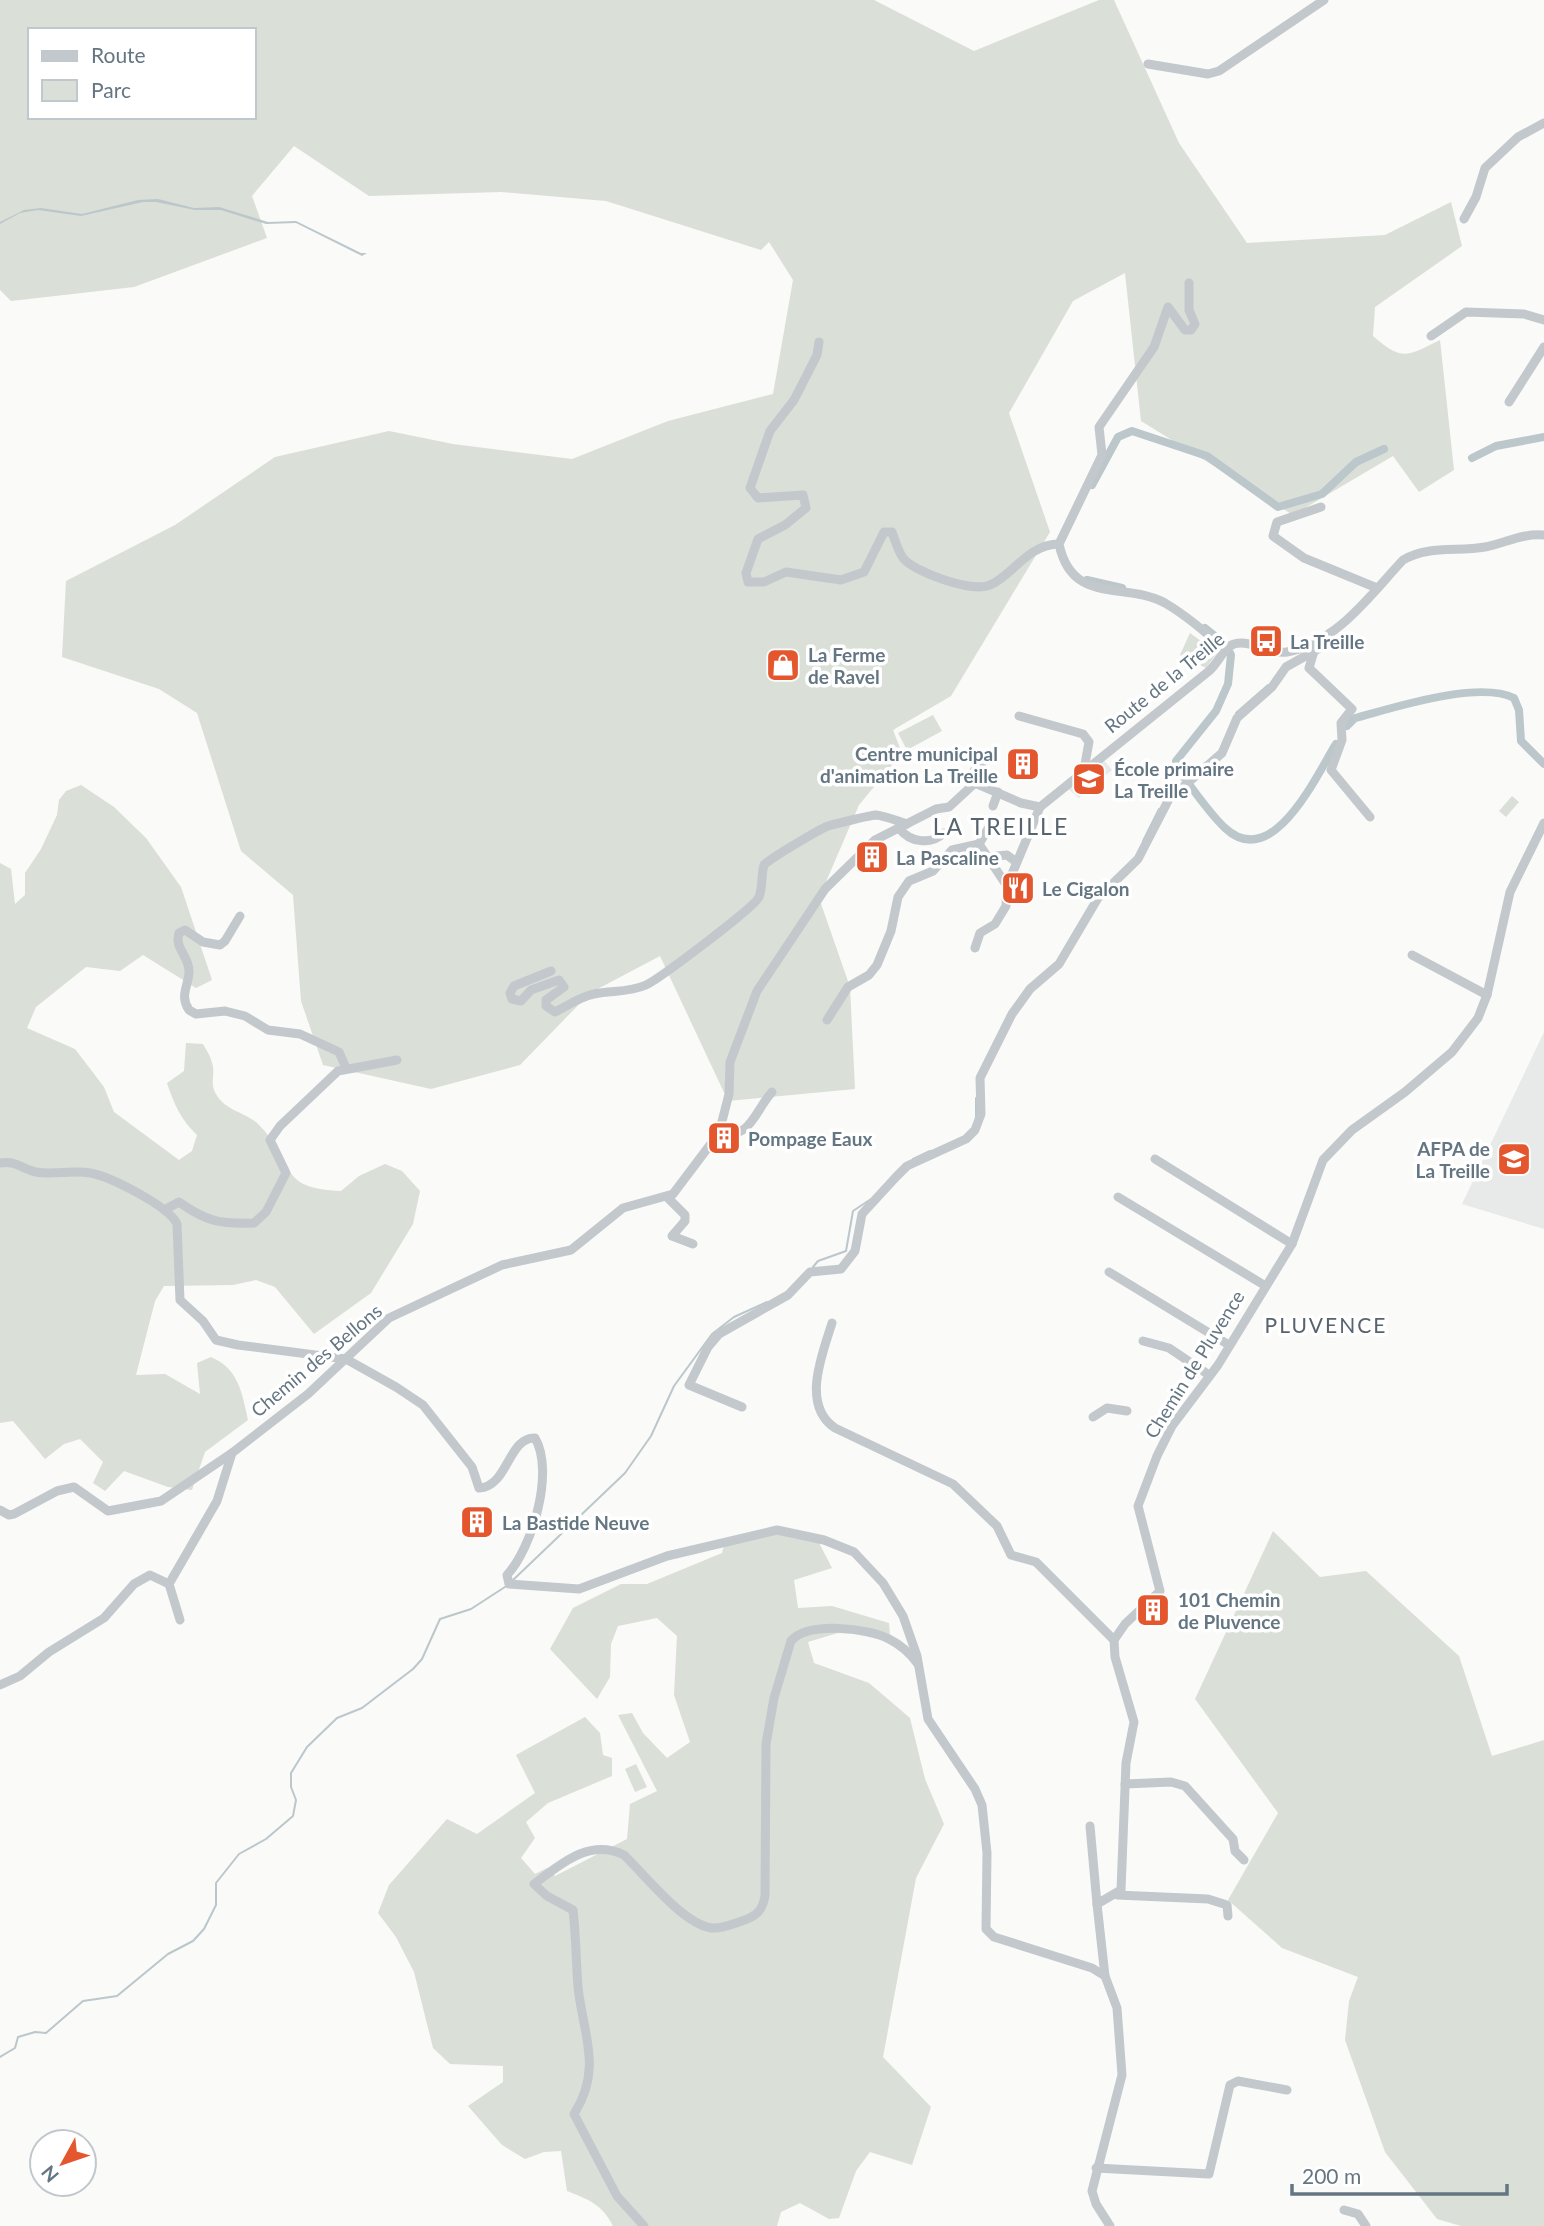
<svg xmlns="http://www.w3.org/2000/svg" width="1544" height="2226" font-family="Lato,sans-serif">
<rect width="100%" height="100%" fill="#fafaf8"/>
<!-- built -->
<g fill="#e8e9e9">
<polygon points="1102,758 1112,770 1079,798 1067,788"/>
<polygon points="1544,1032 1544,1229 1462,1204"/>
</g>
<!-- green -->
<g fill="#dadfd7" fill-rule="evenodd">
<path d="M0 0H874L974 51 1099 0H1114L1179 143 1247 243 1385 235 1451 202 1462 246 1375 307 1373 336C1403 362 1407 356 1440 340L1454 470 1419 492 1393 456 1293 515 1141 421 1125 273 1073 301 1009 413 1050 532 951 696 893 730 902 753 859 805 819 898 850 987 855 1089 728 1101 660 956 590 993 520 1065 431 1089 323 1065 301 1001 293 895 241 851 197 713 159 689 62 657 66 581 175 525 275 457 389 431 453 444 572 459 668 421 773 394 793 280 769 242 761 250 606 201 501 192 369 196 294 146 252 196 267 238 134 287 11 301 0 290ZM30 30H254V117H30Z"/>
<polygon points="1190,633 1217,653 1206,668 1180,655"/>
<polygon points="933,715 942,731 907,750 898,733"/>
<path d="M81 785 114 807 146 838 181 887 212 980 196 988 143 955 120 971 86 967 36 1007 27 1028 75 1049 104 1087 114 1112 179 1160 192 1151 197 1135C181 1120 174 1104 167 1083L184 1071 186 1043 203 1044C206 1050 211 1056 212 1063 216 1074 209 1083 216 1094 226 1112 247 1112 259 1125 296 1162 276 1189 341 1191L359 1176 385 1164 402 1171 420 1191 413 1224 371 1293 314 1334 275 1287 256 1280 233 1285 164 1286 155 1301 136 1375 165 1374 200 1394 197 1363 211 1357C239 1369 242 1393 248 1420L205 1452 192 1490 168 1487 124 1471 105 1491 93 1483 103 1462 80 1439 64 1444 45 1459 13 1421 0 1423V863L11 869 15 904 25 895V873L41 849 57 815 59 800 66 791Z"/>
<polygon points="1512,796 1519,802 1506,817 1499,811"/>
<path d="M759 1530 815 1535 832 1568 794 1580 798 1608 832 1606 889 1623 890 1635 838 1633 808 1642 814 1663 869 1683 910 1718 925 1779 944 1824 916 1878 883 2057 931 2107 912 2165 870 2152 856 2171 839 2218 829 2219 800 2203 781 2212 777 2226H613C603 2205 588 2199 567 2191L561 2151 544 2152 525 2159 502 2145 468 2106 503 2082V2066L450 2064 433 2048 414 1972 396 1937 378 1913 389 1885 447 1819 477 1834 535 1793 516 1755 585 1717 600 1733 603 1755 612 1758V1776L548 1803 526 1822 535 1838 521 1858 535 1874 547 1868 555 1876 627 1839 630 1804 657 1791 618 1715 632 1713 643 1733 667 1758 690 1742 674 1695 677 1636 657 1618 618 1626 611 1644 610 1677 597 1699 550 1649 573 1608 621 1584H647L722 1553 726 1538Z"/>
<polygon points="1273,1531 1320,1577 1366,1571 1459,1656 1492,1756 1544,1740 1544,2226 1461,2226 1437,2219 1385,2152 1345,2040 1349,2001 1358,1977 1282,1948 1228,1900 1278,1813 1195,1699"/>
<polygon points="636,1764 647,1787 635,1792 625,1769"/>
</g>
<!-- water -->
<polygon fill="#bbc7cb" points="158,199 194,208 219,207 268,222 296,221 361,253 367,253 362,256 296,223 266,224 221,210 195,210 156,202 143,202 81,216 38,210 20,213 0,224 0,222 24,210 41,208 82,214 138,200"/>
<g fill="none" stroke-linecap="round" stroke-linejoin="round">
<!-- stream -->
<g stroke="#bbc7cb" stroke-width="2">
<polyline points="1236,713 1268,685"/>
<polyline points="1143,841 1159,809"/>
<polyline points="976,1117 976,1098"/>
<polyline points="913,1159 930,1151"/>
<polyline points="813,1267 818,1261 846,1251 853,1211 871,1199"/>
<polyline points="512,1581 625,1473 651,1436 674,1386 712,1334 734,1317 767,1302"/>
<polyline points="0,2057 15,2048 18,2037 35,2032 46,2033 83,2001 117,1996 168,1954 193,1941 204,1929 216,1905 216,1883 239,1854 266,1839 293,1816 296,1800 291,1787 291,1773 307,1747 337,1718 362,1708 413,1669 422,1659 440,1619 471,1609 508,1585"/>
</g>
<!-- canal -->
<g stroke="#bbc7cb" stroke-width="8">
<polyline points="1472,458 1496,446 1544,437"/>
<polyline points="1092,485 1118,437 1132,431 1207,456 1278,507 1322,494 1356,462 1384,449"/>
<polyline points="1087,580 1122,588"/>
<path d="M1205 628 1225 644 1231 655 1228 684 1216 711 1176 761 1178 769C1193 789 1208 812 1225 828 1273 873 1317 774 1336 744"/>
<path d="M1347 726 1355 718C1393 708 1478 680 1514 698L1519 710 1521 741 1544 764"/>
</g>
<!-- minor -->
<g stroke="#c3c8cc" stroke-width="9">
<polyline points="1148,64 1208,74 1219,71 1324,0"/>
<polyline points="1464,219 1476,197 1485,168 1518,137 1544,123"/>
<path d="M1189 283V310L1195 324 1191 330H1185L1168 307 1154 347 1099 427 1102 455 1059 544C1072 606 1125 581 1165 603 1187 616 1208 634 1226 651"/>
<polyline points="1431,336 1466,312 1524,314 1544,320"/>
<path d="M819 342 817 355 794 400 770 431 750 488 758 498 803 495 806 508 785 525 758 539 746 573 748 582H764L786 572 841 580 864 572 884 532H892C895 540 898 551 903 558 914 572 972 593 990 585 1012 576 1028 544 1059 544"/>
<polyline points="1509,402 1544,347"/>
<polyline points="1321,507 1277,522 1273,536 1304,558 1377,588"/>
<polyline points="1314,651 1309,668 1352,709 1341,723 1342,740 1331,770 1370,817"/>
<polyline points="1019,716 1083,734 1089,742 1085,764 1088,768"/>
<polyline points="975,783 1021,803 1040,807"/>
<polyline points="975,783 974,771 992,753"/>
<polyline points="993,806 998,792"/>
<path d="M899 828C910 843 931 845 944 833"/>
<polyline points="979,844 992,822 1006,828"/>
<polyline points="987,857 1007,855 1016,862"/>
<path d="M240 916 225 941 220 945 203 942 185 930 179 933C174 948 189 956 189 971 189 986 179 995 189 1010L196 1014 225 1011 245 1016 268 1030 300 1034 339 1052 346 1068"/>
<path d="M975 948 980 933 995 924 1006 906 1007 886 1040 807 1209 671C1217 664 1222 652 1230 646 1245 636 1270 655 1287 652 1337 643 1371 594 1403 560 1428 545 1457 552 1485 547 1506 543 1522 533 1544 535"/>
<polyline points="1412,955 1487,995"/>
<path d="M551 971 514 986 510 993 512 999 521 1001 531 990 559 980 564 987 546 1000V1006L555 1012C567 1006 581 996 594 994 612 990 628 993 646 985 659 979 755 907 759 897 763 887 761 875 764 865 769 859 820 829 828 826 835 824 871 815 876 815 886 816 897 821 907 824"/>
<polyline points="827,1020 848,987 869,975 877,965 891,931 898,897 909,881 933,871 952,850 979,844 1007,886"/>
<path d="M719 1133C751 1140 754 1112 772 1092"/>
<polyline points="1155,1159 1292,1244"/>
<path d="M0 1163C15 1160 22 1169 36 1172 53 1175 72 1170 90 1173 109 1176 169 1206 177 1224L180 1300 203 1321 216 1340 238 1345 346 1359 396 1387 423 1405 472 1467 479 1488C508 1487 508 1437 535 1438 555 1472 532 1548 507 1575L509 1584 579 1589 667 1556 777 1530 824 1540 854 1552 883 1583 903 1616 917 1656 928 1719 975 1789 982 1805 987 1853 986 1929 994 1937 1092 1968 1105 1976"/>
<polyline points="667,1197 685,1215 685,1221 672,1236 693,1244"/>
<polyline points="1118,1197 1264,1285"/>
<path d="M164 1210 179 1202C207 1222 220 1224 254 1223L266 1212 286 1173 270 1140 280 1126 338 1071 397 1060"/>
<polyline points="1109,1272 1229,1345"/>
<path d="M832 1323C822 1355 801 1405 835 1428L953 1484 997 1526 1011 1555 1036 1562 1114 1640"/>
<polyline points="1143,1341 1169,1348 1209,1375"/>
<polyline points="742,1407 689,1385 708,1347 719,1334 788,1295 810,1272 841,1269 855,1251 862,1214 896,1177 907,1166 966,1139 975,1130 981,1114 980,1078 1012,1014 1030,989 1059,964 1098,898 1138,859 1169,799 1222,753 1237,718 1272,687 1286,667 1325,645 1330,640 1330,633"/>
<polyline points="1093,1417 1107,1408 1127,1411"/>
<polyline points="0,1510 9,1515 14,1514 57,1491 74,1487 108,1511 161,1501 232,1453 308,1394 389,1318 502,1265 571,1250 623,1208 673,1194 719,1133 729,1094 730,1062 757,991 825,889 875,840 936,809 949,807 975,783"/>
<polyline points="180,1620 169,1584 217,1501 232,1453"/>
<polyline points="0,1685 20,1676 49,1652 104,1618 134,1584 150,1575 169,1584"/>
<polyline points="1125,1784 1171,1782 1185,1786 1233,1839 1235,1851 1244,1860"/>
<polyline points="1090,1826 1097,1904"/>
<polyline points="1117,1895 1208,1899 1227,1905 1228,1916"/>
<polyline points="1096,2168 1209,2174 1230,2085 1238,2081 1287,2090"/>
<polyline points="1344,2210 1358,2214 1366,2226"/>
<path d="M644 2226 617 2196 574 2114C603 2069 583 2034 578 1987 576 1961 576 1935 573 1910L547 1896 534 1884C561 1864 589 1838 624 1855 645 1875 682 1923 711 1928 721 1929 733 1924 742 1921 757 1916 763 1910 765 1895L766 1744 774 1698 791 1641C808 1621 868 1628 889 1639 901 1645 910 1653 918 1664"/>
<polyline points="1110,2226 1096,2204 1092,2191 1122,2075 1117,2008 1105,1976 1097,1904 1121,1890 1126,1763 1134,1722 1115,1657 1114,1640 1125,1624 1160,1591 1138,1506 1157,1456 1172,1426 1218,1365 1292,1244 1323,1160 1352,1130 1405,1092 1452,1052 1478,1018 1487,995 1510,892 1544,823"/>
</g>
</g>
<!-- icons -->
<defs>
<g id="bus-square" transform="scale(1.75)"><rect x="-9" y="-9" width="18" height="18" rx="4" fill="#e4572e" stroke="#fff"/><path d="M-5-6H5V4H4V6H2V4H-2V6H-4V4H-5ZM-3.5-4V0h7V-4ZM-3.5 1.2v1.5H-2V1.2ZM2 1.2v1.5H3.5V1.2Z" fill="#fff"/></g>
<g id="shop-square" transform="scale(1.75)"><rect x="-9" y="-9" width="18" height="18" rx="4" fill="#e4572e" stroke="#fff"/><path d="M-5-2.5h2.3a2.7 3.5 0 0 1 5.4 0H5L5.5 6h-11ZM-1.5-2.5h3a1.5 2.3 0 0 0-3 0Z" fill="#fff"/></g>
<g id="building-square" transform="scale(1.75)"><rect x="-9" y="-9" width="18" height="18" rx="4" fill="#e4572e" stroke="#fff"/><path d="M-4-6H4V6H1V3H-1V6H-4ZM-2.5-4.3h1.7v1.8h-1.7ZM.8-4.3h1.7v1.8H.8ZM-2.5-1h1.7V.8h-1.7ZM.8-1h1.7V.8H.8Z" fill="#fff"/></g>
<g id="school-square" transform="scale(1.75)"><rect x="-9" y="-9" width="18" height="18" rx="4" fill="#e4572e" stroke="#fff"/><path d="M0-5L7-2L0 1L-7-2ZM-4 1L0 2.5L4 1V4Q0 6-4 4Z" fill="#fff"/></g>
<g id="restaurant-square" transform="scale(1.75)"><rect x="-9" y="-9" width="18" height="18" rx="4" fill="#e4572e" stroke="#fff"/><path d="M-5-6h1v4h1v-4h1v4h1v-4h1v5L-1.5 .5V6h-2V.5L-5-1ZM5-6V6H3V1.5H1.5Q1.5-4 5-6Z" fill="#fff"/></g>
</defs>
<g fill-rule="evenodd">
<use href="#bus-square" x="1266" y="641"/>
<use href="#shop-square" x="783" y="665"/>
<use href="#building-square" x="1023" y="764"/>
<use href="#school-square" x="1089" y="779"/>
<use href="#building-square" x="872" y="857"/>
<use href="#restaurant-square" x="1018" y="888"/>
<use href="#building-square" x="724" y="1138"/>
<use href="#school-square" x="1514" y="1159"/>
<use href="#building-square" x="477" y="1522"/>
<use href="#building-square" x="1153" y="1610"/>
</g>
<g text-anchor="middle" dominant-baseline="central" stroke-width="7" stroke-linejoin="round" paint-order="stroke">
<!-- poi labels -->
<g font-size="19" font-weight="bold" fill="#657683" stroke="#fff" text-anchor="start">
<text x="1290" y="641">La Treille</text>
<text x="808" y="654">La Ferme<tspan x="808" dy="22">de Ravel</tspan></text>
<text x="998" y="753" text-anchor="end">Centre municipal<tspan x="998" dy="22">d'animation La Treille</tspan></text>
<text x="1114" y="768">École primaire<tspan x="1114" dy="22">La Treille</tspan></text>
<text x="896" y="857">La Pascaline</text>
<text x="1042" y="888">Le Cigalon</text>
<text x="748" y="1138">Pompage Eaux</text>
<text x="1490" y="1148" text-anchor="end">AFPA de<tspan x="1490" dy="22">La Treille</tspan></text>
<text x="502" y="1522">La Bastide Neuve</text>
<text x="1178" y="1599">101 Chemin<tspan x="1178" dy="22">de Pluvence</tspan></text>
</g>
<!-- street labels -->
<g font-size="19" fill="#657683" stroke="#fff">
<text transform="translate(1164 682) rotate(-39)">Route de la Treille</text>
<text transform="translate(316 1360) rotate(-40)">Chemin des Bellons</text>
<text transform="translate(1194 1364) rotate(-58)">Chemin de Pluvence</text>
</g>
<!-- neighbourhood labels -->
<g font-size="21" letter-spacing="2" fill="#57646e" stroke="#fff">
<text x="1326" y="1324">PLUVENCE</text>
</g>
<!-- quarter labels -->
<g font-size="23" letter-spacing="2" fill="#57646e" stroke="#fff">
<text x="1001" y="826">LA TREILLE</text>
</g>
</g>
<!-- legend -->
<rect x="28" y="28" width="228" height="91" fill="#ffffff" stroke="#c1c8cd" stroke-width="2"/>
<rect x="42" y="51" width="35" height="10" fill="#c3c8cc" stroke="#c1c8cd" stroke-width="2"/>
<text x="91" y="63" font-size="21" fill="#657683">Route</text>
<rect x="42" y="80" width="35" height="21" fill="#dadfd7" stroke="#c1c8cd" stroke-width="2"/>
<text x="91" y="98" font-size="21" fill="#657683">Parc</text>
<!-- north arrow -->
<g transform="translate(63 2163) rotate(230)"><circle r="33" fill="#ffffff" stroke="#c1c8cd" stroke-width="2"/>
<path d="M0-5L12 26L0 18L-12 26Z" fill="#e4572e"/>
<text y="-10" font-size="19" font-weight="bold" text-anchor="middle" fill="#657683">N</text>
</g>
<!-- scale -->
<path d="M1292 2184v10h215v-10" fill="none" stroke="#657683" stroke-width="3.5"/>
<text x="1302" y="2184" font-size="21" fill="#657683" stroke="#ffffff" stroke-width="5" paint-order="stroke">200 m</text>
</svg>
